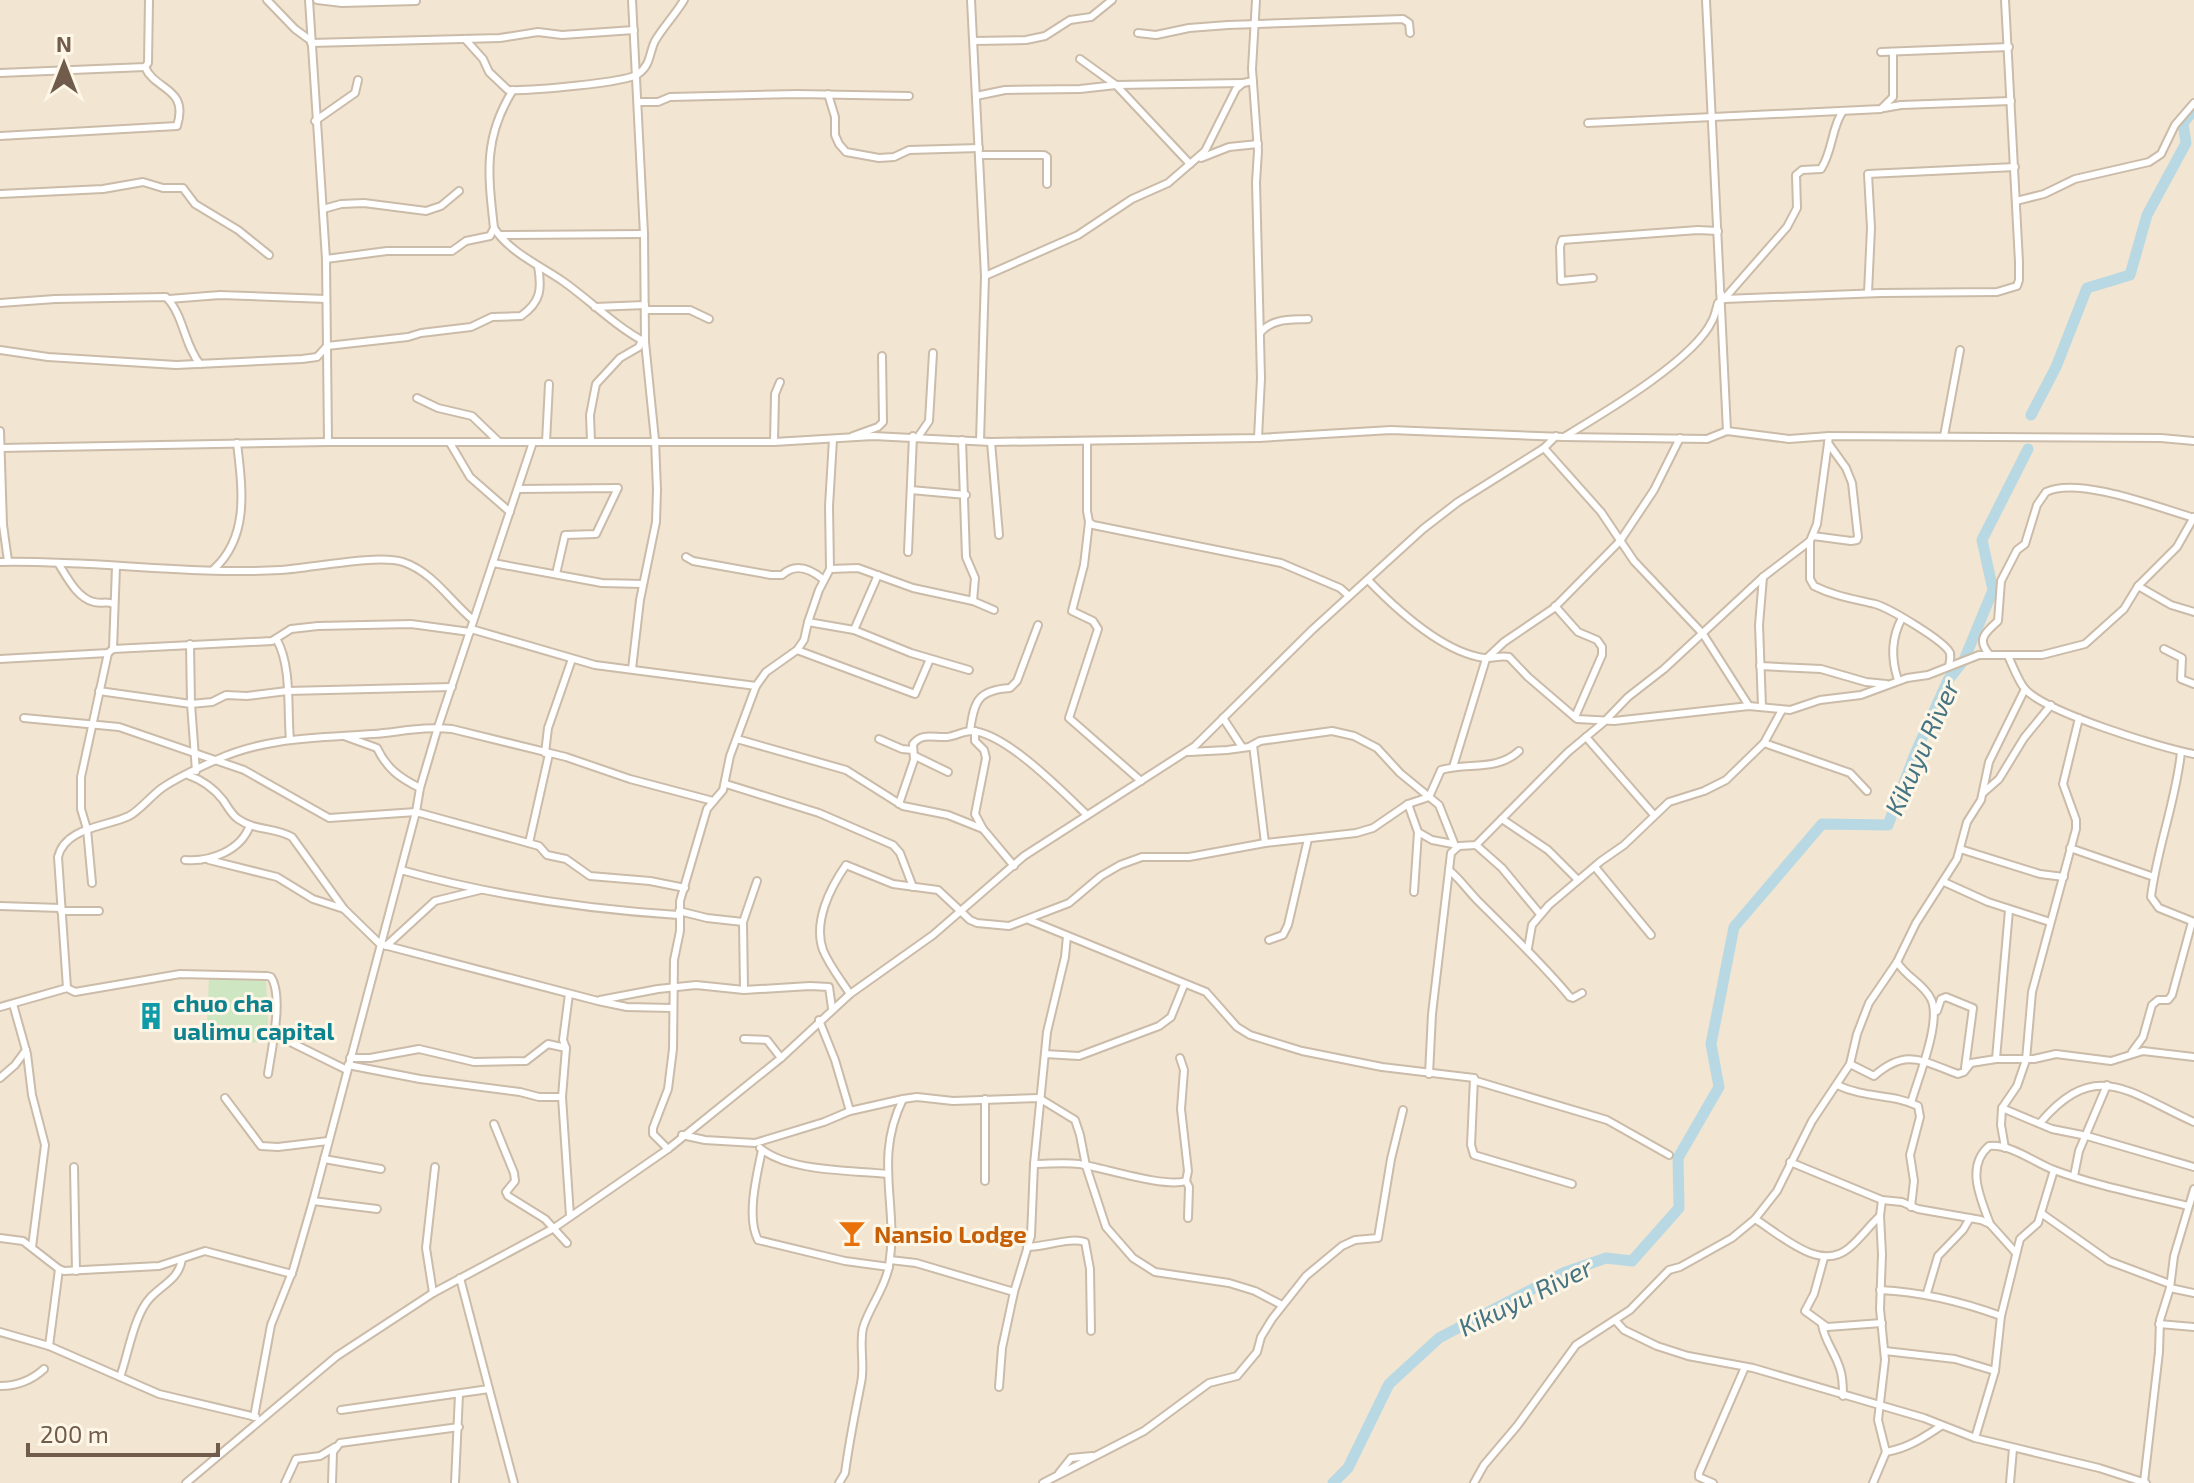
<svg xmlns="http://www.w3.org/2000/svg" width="2194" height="1483" font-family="'Exo 2',sans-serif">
<rect width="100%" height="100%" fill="#fbf3e2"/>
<!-- residential -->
<rect fill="#f2e5d1" x="0" y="0" width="2194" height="1483"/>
<!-- green -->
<polygon fill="#cee7c2" points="209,979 266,981 269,1042 206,1043"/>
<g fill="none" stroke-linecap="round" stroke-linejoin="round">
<!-- river -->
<g stroke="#b8d9e3" stroke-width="11">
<polyline points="2031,415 2056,367 2087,288 2130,275 2147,215 2186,143 2183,123 2194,110"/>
<polyline points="1333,1483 1348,1468 1389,1384 1439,1338 1563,1273 1606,1258 1632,1261 1679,1208 1678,1158 1719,1087 1711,1044 1734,927 1822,824 1888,825 1915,754 1948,680 1964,660 1993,590 1982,540 2028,449"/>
</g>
<!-- street casing -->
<g stroke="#cbbba9" stroke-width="10">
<g id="street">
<polyline points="267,0 295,29 310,40"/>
<polyline points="309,0 326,259 328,442"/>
<polyline points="317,0 342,3 416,1"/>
<polyline points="971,0 985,276 980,441"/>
<polyline points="1256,0 1252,69 1258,151 1256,182 1261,378 1258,438"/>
<polyline points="1706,0 1727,431"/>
<polyline points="1138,33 1156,35 1189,28 1228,25 1403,19 1409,23 1410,33"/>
<path d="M465 39 483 59 489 72 508 90C527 91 626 83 638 74 651 65 649 53 655 41 663 27 675 15 684 0"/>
<polyline points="974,41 1026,40 1045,36 1070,20 1091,17 1112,0"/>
<polyline points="311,43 500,38 538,32 562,35 634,30"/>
<polyline points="1881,52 2009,47"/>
<polyline points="1080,59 1116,85 1190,164"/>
<polyline points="0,73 145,67 148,63 149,0"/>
<path d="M513 90C483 138 488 174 494 228 509 252 541 266 564 282 592 302 615 326 645 342"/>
<polyline points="828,94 835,117 835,135 839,144 846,152 879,158 894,157 909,150 979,148"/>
<polyline points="976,96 1005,90 1080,89 1116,85 1243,83"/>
<polyline points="638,102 658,102 670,97 797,94 909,96"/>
<polyline points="1884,108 1901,105 2011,101"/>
<polyline points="315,121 355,93 358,80"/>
<polyline points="1588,123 1881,109 1893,97 1893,52"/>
<path d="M0 136 177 126C189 87 155 91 145 67"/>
<polyline points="979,155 1044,155 1047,157 1047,184"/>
<polyline points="1201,158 1229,147 1258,144"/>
<polyline points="0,194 103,189 143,182 163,188 183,188 195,204 238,230 269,255"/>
<polyline points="2016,201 2044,194 2075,179 2149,162 2161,154 2175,125 2194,103"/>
<polyline points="323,209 341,204 364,203 426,211 441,206 459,191"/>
<polyline points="500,235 644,234"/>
<polyline points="326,259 387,251 452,251 466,241 490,236 494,228"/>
<polyline points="985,276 1078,235 1132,199 1168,183 1205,151 1236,89 1243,83 1253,81"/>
<polyline points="1593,278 1561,281 1560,247 1562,240 1698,230 1718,231"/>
<polyline points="1720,292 1724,299 1881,293 1997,292 2017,286 2019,280 2019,262 2005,0"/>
<polyline points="1868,293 1871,228 1868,174 2015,167"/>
<polyline points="169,299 220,295 326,299"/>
<path d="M1724 299 1787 227 1797 208 1796 175 1802 170 1821 169C1833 151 1831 128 1843 111"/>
<path d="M0 303 55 299 166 297C184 315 184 345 200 364"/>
<polyline points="595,307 645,305"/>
<polyline points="645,310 690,310 709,319"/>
<path d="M1260 333C1272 318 1290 320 1308 319"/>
<path d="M0 350 48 357 176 365 302 359 317 357 327 346 408 337 421 333 471 327 492 317 521 316C541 302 542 289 538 266"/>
<polyline points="417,398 438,408 472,416 499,442"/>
<polyline points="0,431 3,525 8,561"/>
<polyline points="853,436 878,427 883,422 882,356"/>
<polyline points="1944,436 1960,350"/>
<polyline points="918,437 929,421 933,353"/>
<path d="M1564 437C1602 414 1694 360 1712 321 1715 316 1716 309 1718 303"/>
<polyline points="833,439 829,506 830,569 819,590 808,622 854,630 911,653 969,670"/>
<polyline points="962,440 966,557 975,578 973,601"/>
<polyline points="1087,441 1087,511 1089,522 1093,525 1281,563 1340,588 1349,596"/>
<polyline points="546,442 549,384"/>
<polyline points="591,442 590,415 596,384 620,358 639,347 642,340"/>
<polyline points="774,442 775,394 780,382"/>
<polyline points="991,442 999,535"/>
<polyline points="450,443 470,477 510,512"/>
<polyline points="0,448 328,442 774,442 873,436 991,442 1258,438 1391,430 1564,437 1707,439 1727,431 1789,439 1829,436 2161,438 2194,441"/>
<polyline points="1544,448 1601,512 1634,561 1703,634 1749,706"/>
<polyline points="518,489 618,488 596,534 565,535 556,574"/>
<polyline points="911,490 966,495"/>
<polyline points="1089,522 1084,565 1072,611 1093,621 1098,629 1069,718 1141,781"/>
<polyline points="1813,536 1851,541 1857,540 1858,537 1852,483 1846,468 1828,443"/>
<path d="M1810 541V579L1814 586C1834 596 1854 599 1875 604 1889 608 1945 641 1950 653 1951 658 1950 661 1949 666"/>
<polyline points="908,552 913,436"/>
<path d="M686 557 693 561 771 575H782C796 562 811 569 824 580"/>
<path d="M0 562C94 560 188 575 281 570 312 568 377 554 403 562 433 572 450 601 473 620"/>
<path d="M58 563C67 577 77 598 94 602 102 604 106 601 114 604"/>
<polyline points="493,563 602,583 643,584"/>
<path d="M214 569C250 536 242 487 237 443"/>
<polyline points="830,569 858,568 913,588 973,601 994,610"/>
<path d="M1368 580C1396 609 1443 652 1484 658 1492 659 1500 655 1509 657L1528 677 1577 719 1614 721 1749 706 1790 710 1820 700 1861 695 1907 678 1928 675 1979 655H2042L2085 644 2124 609 2138 586 2177 547 2194 517"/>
<polyline points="2138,586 2171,605 2194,612"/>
<polyline points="1555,606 1578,632 1597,640 1602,647 1602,655 1575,717"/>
<polyline points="471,629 595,665 756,686"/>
<polyline points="854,630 878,575"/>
<path d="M277 640C292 668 287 708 290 740"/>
<polyline points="113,649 116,567"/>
<polyline points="2164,649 2182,658 2181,679 2194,684"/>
<polyline points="797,650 915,694 930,659"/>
<path d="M1989 654C1976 639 1986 632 1998 621L2001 581 2017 550 2025 544 2037 505 2046 492C2078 476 2160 508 2194 518"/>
<path d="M2008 656C2013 666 2018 681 2025 689 2045 712 2161 748 2194 754"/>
<polyline points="0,659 108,653 113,649 272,641 291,629 318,626 411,624 470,632"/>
<polyline points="1760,666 1821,669 1866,682 1886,684"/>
<polyline points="632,669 640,600 656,522 657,490 655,440 645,342 644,234 632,0"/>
<path d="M1898 680C1891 659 1891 638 1902 618"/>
<polyline points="99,691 191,704 190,644"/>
<polyline points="1762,707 1759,625 1763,577"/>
<polyline points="24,718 119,727 244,770 329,818 416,812 539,846 547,855 566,859 590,876 650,881 685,888"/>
<polyline points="1223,718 1242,747"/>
<path d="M970 731C974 701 978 690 1010 688L1017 681 1038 625"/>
<polyline points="975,731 975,741 984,750 986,758 975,814 983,829 1014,866"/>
<path d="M344 736 377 748C387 769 400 778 420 788"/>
<polyline points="1586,737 1654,815"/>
<polyline points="737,739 846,770 903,806 948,815 983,829"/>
<polyline points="879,739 902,749 913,750"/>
<polyline points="1764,743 1850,773 1867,791"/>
<polyline points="1253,745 1265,843"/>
<polyline points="1189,752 1227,750 1249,747 1260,741 1332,731 1354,736 1377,748 1400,773 1439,805 1456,848"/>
<path d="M2181 752C2176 801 2157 848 2151 897L2159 908 2194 922"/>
<polyline points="545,753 548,728 572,659"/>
<polyline points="915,756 948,772"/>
<polyline points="1453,767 1486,659 1504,642 1554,608 1620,541 1654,490 1680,438"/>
<polyline points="196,771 191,704 212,702 226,695 247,696 287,691 452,687"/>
<path d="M188 775C202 780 213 787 223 800 228 807 231 814 238 819 255 831 275 827 292 837L344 909 380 944 598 1001 627 1007 672 1008"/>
<polyline points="726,784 819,813 893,845 900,853 913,887"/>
<polyline points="1983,793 1999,779 2024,738 2051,705"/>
<path d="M899 804 914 760 913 744C923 732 934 738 947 737 956 736 963 731 972 731 1006 733 1063 792 1087 815"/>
<polyline points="1408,804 1418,832 1414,892"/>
<polyline points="1502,819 1548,850 1578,880"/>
<polyline points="1418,832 1432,840 1453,844"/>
<polyline points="529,843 549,754"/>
<polyline points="1476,845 1502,868 1540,914"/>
<polyline points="2070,848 2154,877"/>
<polyline points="1960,849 2040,874 2064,877"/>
<path d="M185 860C210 862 241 851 250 825"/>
<polyline points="209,860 277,877 313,899 344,909"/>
<polyline points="1595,867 1651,935"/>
<path d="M401 870C490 895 585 909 678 915"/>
<path d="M1449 870C1461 880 1468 891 1479 902 1510 933 1542 963 1570 997L1573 998 1582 993"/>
<polyline points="1944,882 1988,902 2050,922"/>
<polyline points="92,883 87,829 81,809 81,777 108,653"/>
<polyline points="0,906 61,908"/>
<polyline points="61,911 99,911"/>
<polyline points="679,911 707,918 743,922"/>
<polyline points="1029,920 1206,992 1237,1027 1250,1035 1302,1051 1382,1067 1474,1078 1476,1081 1607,1120 1669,1155"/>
<polyline points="1269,940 1283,935 1288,925 1308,839"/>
<polyline points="386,946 435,901 480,890"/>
<polyline points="1528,948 1532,925 1549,905 1601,861 1624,845 1669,802 1704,791 1726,780 1764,743 1782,710"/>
<path d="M1897 962C1906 977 1924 984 1931 999 1942 1021 1918 1078 1911 1103"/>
<path d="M67 988 58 857C65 827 106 827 129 816 139 811 151 796 162 788 178 777 198 768 216 760 265 737 320 738 373 734 399 732 426 726 452 729L566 757 630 779 713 801"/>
<polyline points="744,990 743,922 757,881"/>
<polyline points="569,994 563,1040 566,1048 562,1097 570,1216"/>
<path d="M850 994C841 980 829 965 823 950 813 922 830 888 846 865L893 884 938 890 970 920 977 923 1009 926 1069 903 1101 876 1120 865 1142 857H1189L1265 843 1356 833 1373 828 1408 804 1429 797 1441 770C1468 762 1496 772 1519 751"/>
<polyline points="600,1000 658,989 696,985 744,990 810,986 829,987 832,1008"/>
<polyline points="13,1004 27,1054 32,1095 45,1145 32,1247"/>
<path d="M0 1007 67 988 75 992 180 974 267 976 271 977C284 996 271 1052 268 1074"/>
<polyline points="1937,1011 1941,999 1946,997 1973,1008 1965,1068"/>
<polyline points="819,1020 835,1060 850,1111"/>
<polyline points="274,1034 347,1070"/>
<polyline points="744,1039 767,1040 781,1058"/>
<polyline points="2132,1052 2143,1037 2152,1005 2158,1000 2168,1000 2172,995 2192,922"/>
<polyline points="1045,1054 1079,1056 1159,1026 1171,1017 1184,985"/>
<polyline points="350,1058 370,1058 419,1049 474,1062 526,1061 548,1044 566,1048"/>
<polyline points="1996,1059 2009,910"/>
<path d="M1850 1064 1874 1076C1906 1048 1922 1061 1958 1074L1964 1072 1971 1063 1996 1059H2034L2056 1054 2111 1061 2143 1051 2194 1057"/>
<polyline points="348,1065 420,1079 520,1092 539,1097 562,1097"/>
<polyline points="1429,1074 1432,1014 1451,853 1459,846 1476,845 1568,752 1604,722 1628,697 1664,669 1763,577 1810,541 1817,524 1829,436"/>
<polyline points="0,1078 15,1065 26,1050"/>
<polyline points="1474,1078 1471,1145 1474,1155 1572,1184"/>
<path d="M1837 1085C1867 1099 1891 1093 1918 1106L1920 1117 1910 1155 1914 1181 1911 1207"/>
<polyline points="225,1098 261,1146 278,1147 328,1141"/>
<polyline points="985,1099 985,1181"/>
<polyline points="2002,1108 2052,1129 2087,1136 2194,1167"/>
<path d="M2040 1123C2096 1057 2129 1093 2194 1122"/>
<polyline points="494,1124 514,1173 515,1181 506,1192 508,1196 545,1219 567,1243"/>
<polyline points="682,1135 705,1140 755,1143 824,1122 850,1111 903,1099 917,1097 953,1101 1039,1098 1075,1120 1080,1135 1086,1166 1106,1227 1133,1258 1155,1272 1229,1283 1255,1291 1282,1305"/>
<path d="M760 1148C789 1172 851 1170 887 1174"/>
<polyline points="2005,1148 2001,1125 2002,1108 2017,1086 2026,1060 2032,992 2076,829 2076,820 2063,784 2079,718"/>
<polyline points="668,1149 653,1134 653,1128 668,1089 673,1049 674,960 680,931 680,901 707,809 723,790 730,756 756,686 766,672 797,650 804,640 808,622"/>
<path d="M762 1150C757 1174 746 1217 758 1240L845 1261 889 1267"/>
<polyline points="324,1159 381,1169"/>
<polyline points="1790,1162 1882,1200 1902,1202 1918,1209 1981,1220 1990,1224 2016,1253"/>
<path d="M1034 1164C1049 1164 1064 1162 1079 1164 1105 1168 1164 1188 1186 1181L1188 1171 1181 1109 1184 1070 1180 1058"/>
<polyline points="74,1167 76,1271"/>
<polyline points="2074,1176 2079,1151 2107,1085"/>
<polyline points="1186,1181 1189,1187 1188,1218"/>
<polyline points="313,1201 377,1209"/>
<polyline points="2041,1213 2109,1261 2170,1284"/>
<path d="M1755 1219C1781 1235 1820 1273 1849 1248 1860 1239 1869 1226 1880 1216"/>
<path d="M1990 1224C1981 1199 1965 1167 1989 1146 2012 1144 2033 1162 2054 1170 2097 1186 2144 1195 2188 1206"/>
<polyline points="0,1238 23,1241 59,1269 64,1271 159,1266 205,1251 292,1274"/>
<path d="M1027 1247C1045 1247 1070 1237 1085 1242L1090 1269 1091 1331"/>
<polyline points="1824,1258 1814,1294 1805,1311 1827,1327 1882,1323"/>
<polyline points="890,1260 916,1263 1014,1292"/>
<polyline points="2170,1288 2194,1293"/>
<path d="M1880 1290C1923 1292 1960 1301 2001 1316"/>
<polyline points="433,1293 426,1248 435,1167"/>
<polyline points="1927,1293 1938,1256 1963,1230 1970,1218"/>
<polyline points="1615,1320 1624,1330 1657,1346 1688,1356 1753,1368 1924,1418 1975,1438 2099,1468 2146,1483"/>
<polyline points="2159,1324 2194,1327"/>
<path d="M1822 1325C1825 1342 1835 1352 1840 1369 1843 1377 1843 1387 1843 1396"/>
<polyline points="0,1332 49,1346 159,1394 256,1417"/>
<polyline points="49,1346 59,1269"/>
<polyline points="1885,1351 1955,1359 1995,1371"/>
<path d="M120 1377C128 1355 134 1315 150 1298 163 1284 179 1279 182 1259"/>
<path d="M0 1386C17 1386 32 1380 44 1369"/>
<polyline points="999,1387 1002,1348 1014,1292 1031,1236 1034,1164 1047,1032 1065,957 1067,936"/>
<polyline points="489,1389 514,1483"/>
<polyline points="341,1410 489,1389 460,1278"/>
<polyline points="254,1417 271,1325 293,1270 313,1201 416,812 420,788 438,727 533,442"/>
<polyline points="1975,1438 1995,1371 2001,1316 2020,1239 2038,1223 2054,1170"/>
<path d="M1886 1452C1908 1448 1923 1438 1941 1426"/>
<polyline points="1059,1473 1071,1458 1092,1456"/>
<polyline points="2144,1482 2159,1352 2160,1320 2170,1288 2174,1256 2194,1189"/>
<polyline points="186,1483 337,1356 433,1293 554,1228 668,1149 781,1058 850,994 933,935 1024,856 1195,746 1312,630 1423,529 1458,502 1544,448 1556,436"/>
<polyline points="285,1483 296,1459 320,1456 335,1447"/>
<polyline points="332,1483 333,1452 340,1443 459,1427"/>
<polyline points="455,1483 459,1394"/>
<path d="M839 1483 845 1473C849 1442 855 1413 861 1383 865 1365 859 1346 863 1328 869 1307 885 1289 889 1266 899 1204 873 1160 903 1099"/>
<polyline points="1043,1483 1144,1431 1209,1383 1237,1376 1257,1352 1261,1337 1272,1319 1306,1276 1342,1246 1355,1240 1378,1238 1391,1159 1403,1110"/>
<polyline points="1474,1483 1484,1465 1517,1426 1576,1345 1630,1310 1669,1270 1680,1267 1732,1238 1755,1219 1777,1191 1812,1121 1850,1064 1857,1034 1869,1003 1897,962 1916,923 1957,859 1967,822 1981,800 1989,762 2025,689"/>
<polyline points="1713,1483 1699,1477 1699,1473 1745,1367"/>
<polyline points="1873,1483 1886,1452 1878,1420 1885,1360 1880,1309 1882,1254 1880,1216 1882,1200"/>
<polyline points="2010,1483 2013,1449"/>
</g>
</g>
<!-- street -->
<use href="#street" stroke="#fff" stroke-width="6"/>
</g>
<!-- icons -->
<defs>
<g id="building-bare" transform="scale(2.16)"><path d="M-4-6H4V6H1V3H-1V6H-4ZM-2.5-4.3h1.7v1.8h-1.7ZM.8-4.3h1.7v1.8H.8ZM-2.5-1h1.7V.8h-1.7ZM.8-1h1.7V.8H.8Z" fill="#0f9aa8" stroke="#fef7e8" stroke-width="2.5" paint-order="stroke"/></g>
<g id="bar-bare" transform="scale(2.16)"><path d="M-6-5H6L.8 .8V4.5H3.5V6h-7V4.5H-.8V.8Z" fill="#e8710a" stroke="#fef7e8" stroke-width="2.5" paint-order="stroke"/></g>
</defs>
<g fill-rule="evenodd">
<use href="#building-bare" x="151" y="1016"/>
<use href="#bar-bare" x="852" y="1233"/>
</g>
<g text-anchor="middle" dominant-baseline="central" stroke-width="6" stroke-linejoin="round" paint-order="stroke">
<!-- culture labels -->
<g font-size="24" font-weight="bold" fill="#0d838f" stroke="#fef7e8" text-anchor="start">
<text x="173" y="1002">chuo cha<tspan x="173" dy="28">ualimu capital</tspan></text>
</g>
<!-- food labels -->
<g font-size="24" font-weight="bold" fill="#c56008" stroke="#fef7e8" text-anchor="start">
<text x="874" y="1233">Nansio Lodge</text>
</g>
<!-- water labels -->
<g font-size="26" font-style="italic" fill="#457483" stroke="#fef7e8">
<text transform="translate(1921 747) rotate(-66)">Kikuyu River</text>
<text transform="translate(1525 1296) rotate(-26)">Kikuyu River</text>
</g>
</g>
<!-- north arrow -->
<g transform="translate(64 64)" stroke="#fef7e8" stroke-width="6" paint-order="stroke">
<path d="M0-6L14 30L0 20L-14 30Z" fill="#715b4a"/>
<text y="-12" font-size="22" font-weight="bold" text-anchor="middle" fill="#715b4a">N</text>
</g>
<!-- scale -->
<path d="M28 1443v12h190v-12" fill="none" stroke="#715b4a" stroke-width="4"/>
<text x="40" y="1443" font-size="24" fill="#715b4a" stroke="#fef7e8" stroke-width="6" paint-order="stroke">200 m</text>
</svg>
